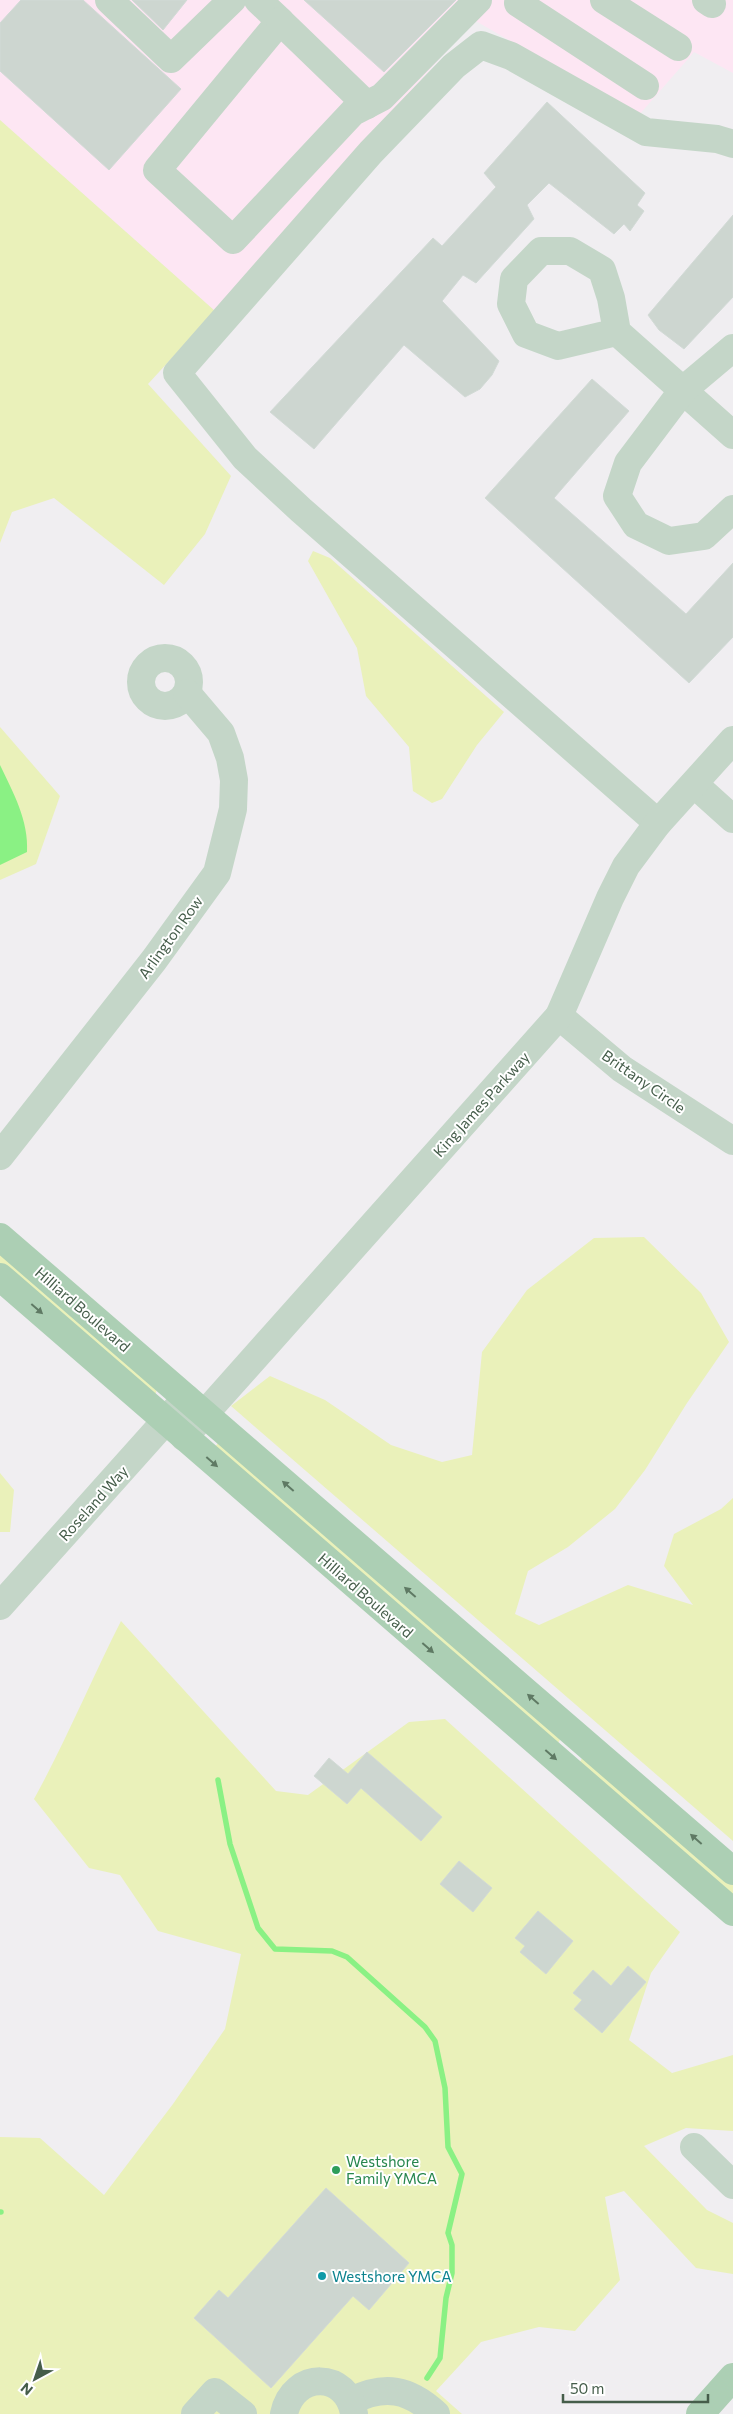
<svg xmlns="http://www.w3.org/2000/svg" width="733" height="2414" font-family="Commissioner,sans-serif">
<rect width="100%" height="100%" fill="#f0eef1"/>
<!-- commercial -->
<polygon fill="#fde6f3" points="0,0 733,0 733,73 694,52 639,115 474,20 215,311 0,120"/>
<!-- green -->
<g fill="#eaf1ba">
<polygon points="0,120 215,311 148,384 231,476 205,534 164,585 54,498 12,512 0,543"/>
<polygon points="313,551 330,558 504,712 477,745 442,799 432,803 413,791 409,747 366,696 357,648 308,561"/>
<polygon points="0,727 60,796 36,864 0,880"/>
<polygon points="644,1237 701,1293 729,1342 687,1403 645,1470 615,1509 568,1547 528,1571 515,1614 539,1625 628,1585 693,1605 664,1566 674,1534 721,1509 733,1498 733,1841 231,1406 270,1376 325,1400 391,1445 442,1462 472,1455 482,1352 527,1290 594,1238"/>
<polygon points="0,1250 157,1387 156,1393 153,1396 0,1265"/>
<polygon points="219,1442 561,1738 558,1743 214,1448"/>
<polygon points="0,1473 14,1490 10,1532 0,1532"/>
<path d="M121 1621 276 1791 308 1795 409 1722 445 1719 680 1932 651 1973 629 2040 672 2073 733 2055V2131L686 2128 644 2146 707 2210 733 2223V2274L696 2268 624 2191 605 2197 620 2280 575 2331 539 2327 481 2342 436 2391 462 2414H0V2137L40 2138 104 2195 173 2104 225 2029 241 1954 158 1931 120 1875 89 1868 34 1799C66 1741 91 1680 121 1621Z"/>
<polygon points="586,1757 733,1884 733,1900 579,1764 582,1758"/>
</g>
<!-- water -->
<path fill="#8af184" d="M0 765C13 792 29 821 27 852L0 865Z"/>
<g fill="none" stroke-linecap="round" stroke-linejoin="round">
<!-- stream -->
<g stroke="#8af184" stroke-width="5.5">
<polyline points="218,1780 230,1844 258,1928 275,1949 332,1951 347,1957 425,2027 435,2041 445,2088 448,2147 462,2174 448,2233 452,2245 452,2273 446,2298 440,2358 427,2378"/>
<polyline points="0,2212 1,2212"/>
</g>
</g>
<!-- building -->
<g fill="#cdd6d0" stroke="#d2dad6">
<polygon points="21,0 83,0 181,89 109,170 0,71 0,23"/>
<polygon points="132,0 187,0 163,30"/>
<polygon points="304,0 456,0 384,72"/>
<polygon points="547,102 645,193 637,205 644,211 630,231 624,224 614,234 549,183 527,205 534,219 476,283 463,275 442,301 499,361 492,375 480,389 465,397 404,345 314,449 270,412 433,238 442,246 496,187 484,173"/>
<polygon points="733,215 733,297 684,349 659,330 648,315"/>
<polygon points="592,379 629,411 554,498 686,614 733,563 733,637 689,683 485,498"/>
<polygon points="367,1752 442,1817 421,1841 361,1788 347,1804 314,1776 329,1758 348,1774"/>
<polygon points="459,1861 492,1888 473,1912 440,1884"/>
<polygon points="538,1911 573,1941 546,1974 520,1952 525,1946 515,1938"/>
<polygon points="628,1966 646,1982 602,2033 574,2009 582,2000 573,1993 593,1970 611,1986"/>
<polygon points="326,2188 409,2263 369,2310 353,2296 271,2388 194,2318 219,2290 228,2298"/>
</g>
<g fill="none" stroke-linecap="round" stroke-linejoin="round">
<!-- minor -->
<g stroke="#c4d6c8" stroke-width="28">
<polyline points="109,0 171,59 232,0"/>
<polyline points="258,0 280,21 157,170 233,240 353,112 382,97 478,0"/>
<polyline points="520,0 518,3 645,86"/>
<polyline points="604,0 678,47"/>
<polyline points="706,0 712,4"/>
<polyline points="280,21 367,105"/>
<polyline points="617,332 558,346 526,334 511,304 514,279 541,251 570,251 602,270 611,298 617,332 733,435"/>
<polyline points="733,348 683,390 628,463 617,496 636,525 669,541 704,536 733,509"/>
<circle cx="165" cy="682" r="24"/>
<polyline points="694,784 733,819"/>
<polyline points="658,823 301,510 245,458 177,373 371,152 454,66 481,45 511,56 646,132 717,139 733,144"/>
<polyline points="559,1016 622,1069 733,1141"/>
<polyline points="0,1156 154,960 217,873 233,809 234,780 230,758 221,733 187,693"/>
<polyline points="184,1437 559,1016 610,898 626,866 658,823 733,740"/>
<polyline points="0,1606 186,1398"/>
<polyline points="694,2147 733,2185"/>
<path d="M351 2401C385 2384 409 2389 436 2414"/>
<polyline points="195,2414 215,2392 243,2414"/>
<path d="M284 2414C293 2370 348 2371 354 2414"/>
</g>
<!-- major -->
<g stroke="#accfb4" stroke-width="28">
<polyline points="0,1237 733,1871"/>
<polyline points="0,1277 733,1912"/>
<polyline points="700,2414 733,2377"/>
</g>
</g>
<!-- one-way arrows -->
<defs><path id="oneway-solid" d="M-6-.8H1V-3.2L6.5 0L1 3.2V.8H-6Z" transform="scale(1.25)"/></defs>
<g fill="#5f7a64">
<use href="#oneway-solid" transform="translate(37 1309) rotate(41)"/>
<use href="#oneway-solid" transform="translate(212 1462) rotate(41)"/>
<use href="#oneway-solid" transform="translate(288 1486) rotate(-139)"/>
<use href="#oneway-solid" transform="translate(410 1592) rotate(-139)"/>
<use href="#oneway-solid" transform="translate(428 1648) rotate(41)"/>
<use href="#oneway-solid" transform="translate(533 1699) rotate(-139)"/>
<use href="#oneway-solid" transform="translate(551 1755) rotate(41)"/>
<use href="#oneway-solid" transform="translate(696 1839) rotate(-139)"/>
</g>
<!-- markers -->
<circle fill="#2e9e5b" stroke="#fff" stroke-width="2" cx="336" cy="2170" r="5"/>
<circle fill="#0f9aa8" stroke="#fff" stroke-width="2" cx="322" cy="2276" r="5"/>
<g text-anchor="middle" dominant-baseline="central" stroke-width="4" stroke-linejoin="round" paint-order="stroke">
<!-- street labels -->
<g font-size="15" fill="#455d4a" stroke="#fff">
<text transform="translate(170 937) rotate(-54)">Arlington Row</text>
<text transform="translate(644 1081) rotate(35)">Brittany Circle</text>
<text transform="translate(481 1104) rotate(-48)">King James Parkway</text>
<text transform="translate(83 1309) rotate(41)">Hilliard Boulevard</text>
<text transform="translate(93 1503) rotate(-48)">Roseland Way</text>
<text transform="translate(366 1595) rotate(41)">Hilliard Boulevard</text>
</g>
<!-- leisure labels -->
<g font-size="15" fill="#27864d" stroke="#fff" text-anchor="start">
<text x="346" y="2161">Westshore<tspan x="346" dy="17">Family YMCA</tspan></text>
</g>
<!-- culture labels -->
<g font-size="15" fill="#0d838f" stroke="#fff" text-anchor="start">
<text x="332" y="2276">Westshore YMCA</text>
</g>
</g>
<!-- north arrow -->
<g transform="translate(35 2379) rotate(220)" stroke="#ffffff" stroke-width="4" paint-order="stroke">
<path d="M0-4L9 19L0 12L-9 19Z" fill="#455d4a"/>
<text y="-8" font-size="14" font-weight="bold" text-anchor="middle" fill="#455d4a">N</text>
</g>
<!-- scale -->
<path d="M563 2394v8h145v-8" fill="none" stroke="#455d4a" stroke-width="2.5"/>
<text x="570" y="2394" font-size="15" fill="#455d4a" stroke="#ffffff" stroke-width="4" paint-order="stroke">50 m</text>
</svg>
